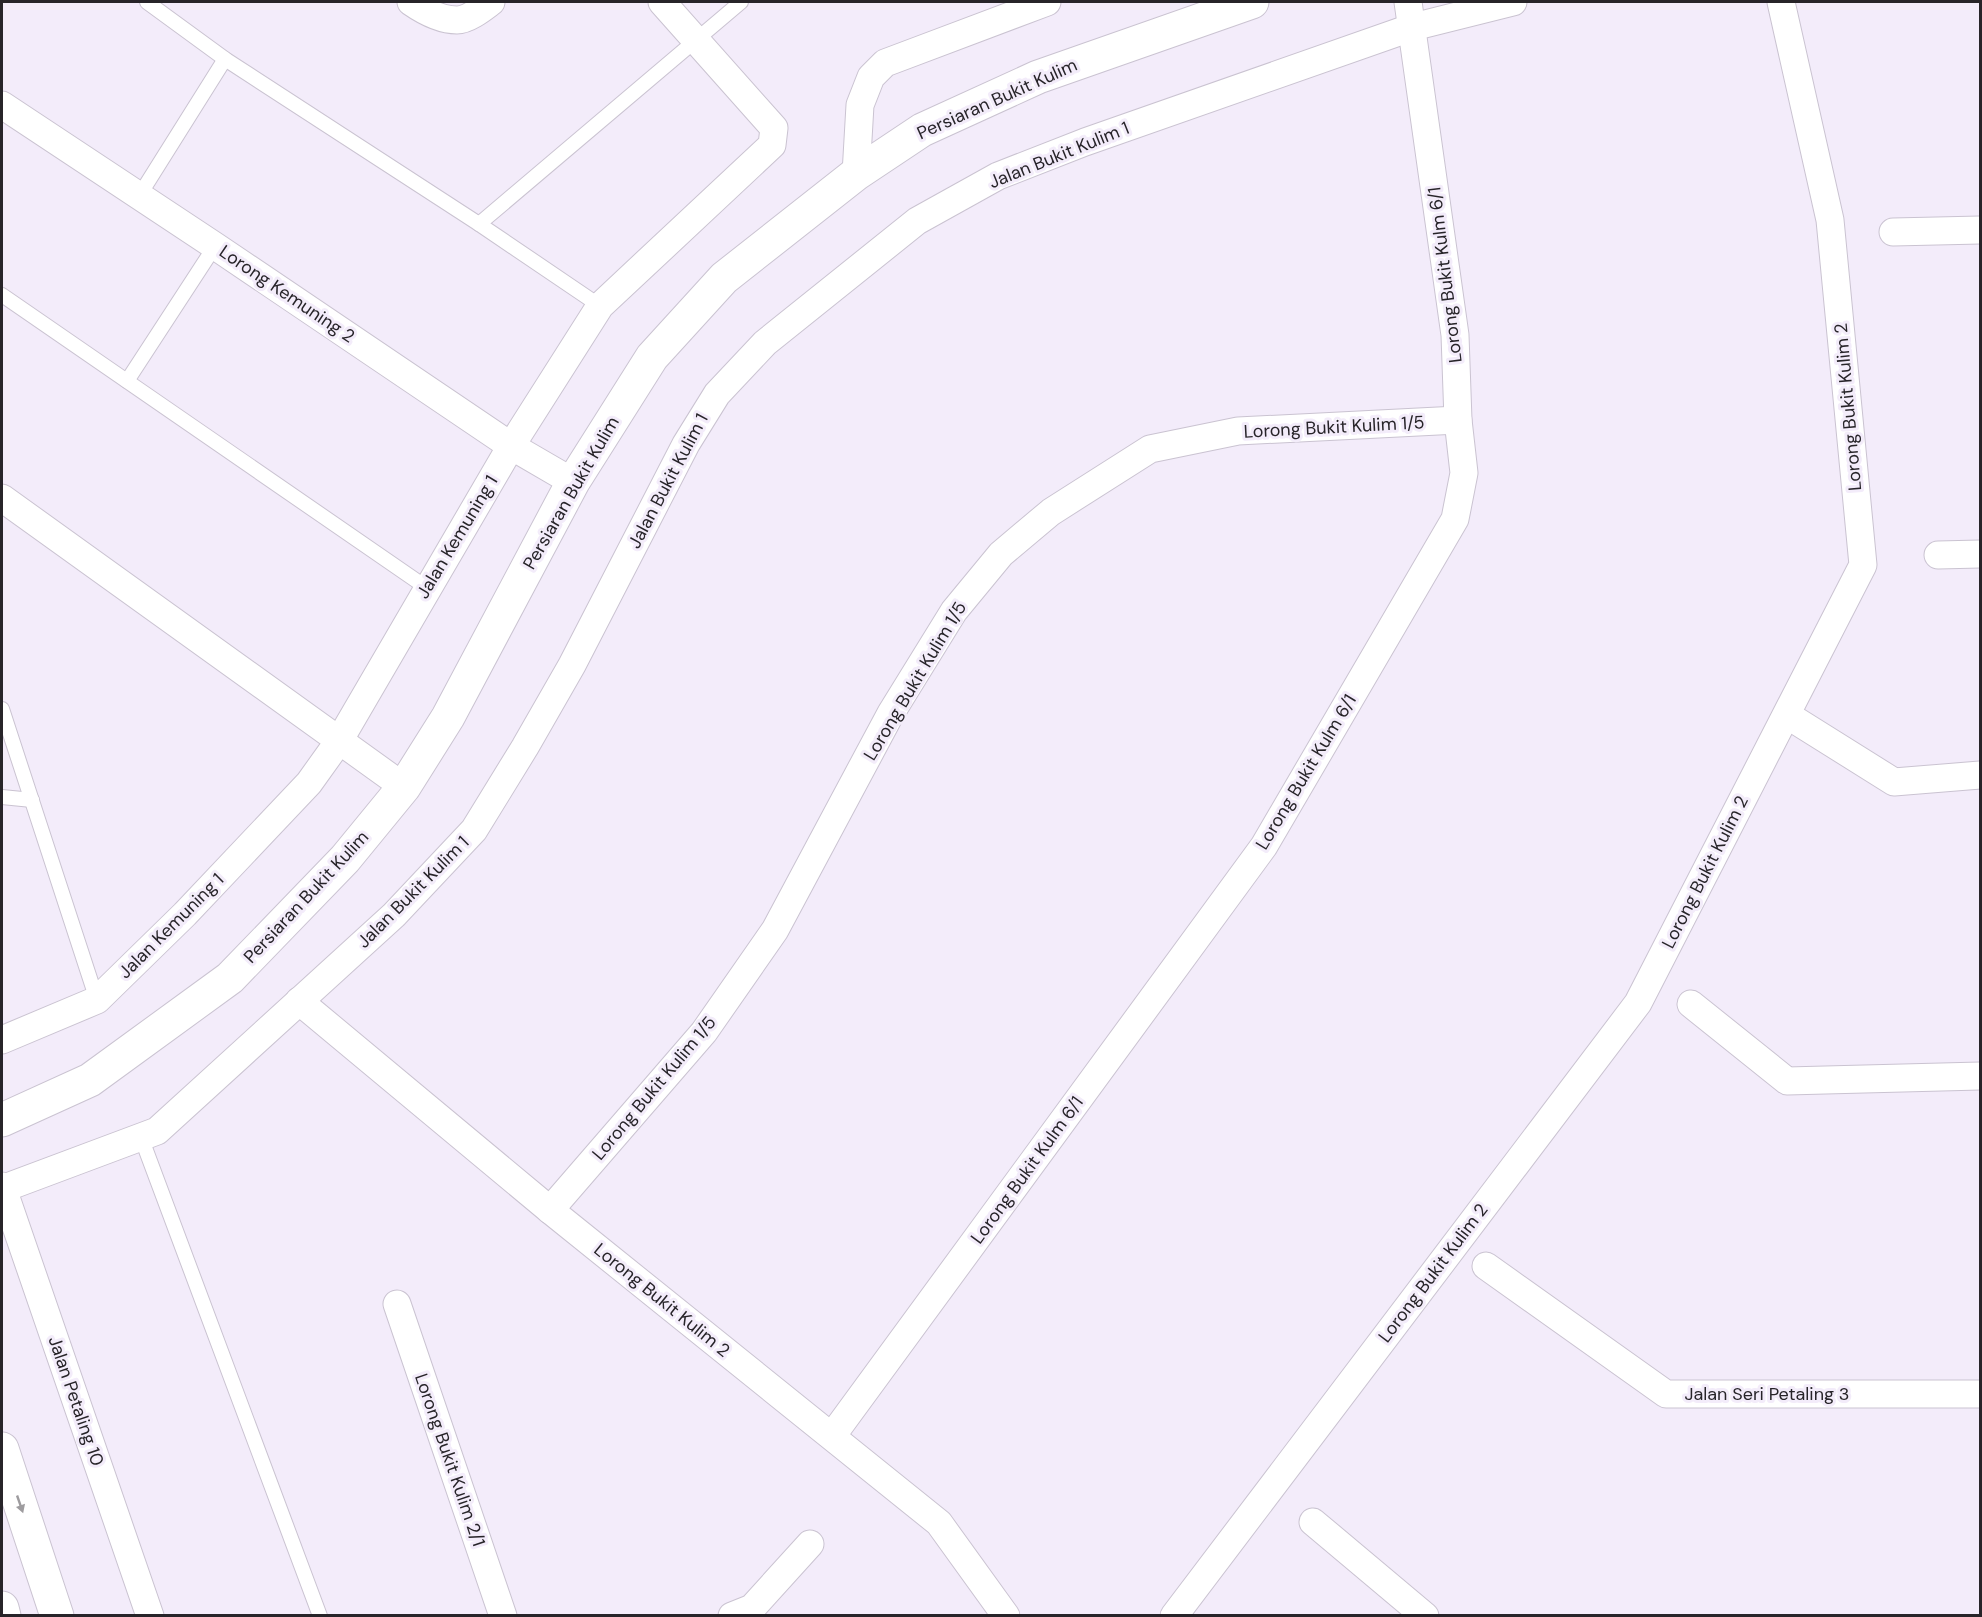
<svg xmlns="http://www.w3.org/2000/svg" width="1982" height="1617" font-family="'DM Sans',sans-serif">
<rect width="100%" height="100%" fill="#f3ecfa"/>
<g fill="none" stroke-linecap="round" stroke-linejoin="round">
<!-- lane casing -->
<g stroke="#cac3d1" stroke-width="16">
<g id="lane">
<polyline points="147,2 225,59 479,224 600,306"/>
<polyline points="139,196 225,59"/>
<polyline points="479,224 741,2"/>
<polyline points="2,295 427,588"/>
<polyline points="127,381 215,246"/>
<polyline points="2,709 97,1000"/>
<polyline points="2,797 32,800"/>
<polyline points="141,1137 320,1616"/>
</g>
</g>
<!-- street casing -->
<g stroke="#cac3d1" stroke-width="29">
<g id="street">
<path d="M411 2C424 11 440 20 457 20 468 20 483 8 491 2"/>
<polyline points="2,105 215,246 511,446 573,482"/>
<polyline points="856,174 860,105 871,77 885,63 1047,2"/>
<polyline points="1893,232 1980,230"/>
<polyline points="2,498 404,787"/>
<polyline points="1938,555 1980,554"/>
<polyline points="1787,715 1894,782 1980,775"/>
<polyline points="299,1001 550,1210 939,1523 1006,1616"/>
<polyline points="1691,1004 1787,1081 1980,1076"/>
<polyline points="2,1040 97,1000 185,914 309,783 339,741 511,446 600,306 772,145 774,128 662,2"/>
<polyline points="2,1186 150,1616"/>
<polyline points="2,1189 157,1131 394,915 474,830 525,747 572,665 686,444 717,394 765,343 917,221 998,176 1085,142 1413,27 1513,2"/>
<polyline points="550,1210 704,1032 775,930 891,713 954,611 1001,554 1051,512 1150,449 1238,431 1458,420"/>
<polyline points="1486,1266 1666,1394 1980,1394"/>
<polyline points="397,1304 503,1616"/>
<polyline points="832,1436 1264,846 1455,519 1464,473 1458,420 1455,335 1408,2"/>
<polyline points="1313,1522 1425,1616"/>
<polyline points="732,1616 752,1608 810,1544"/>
<polyline points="1174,1616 1638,1003 1863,565 1830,220 1781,2"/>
</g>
</g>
<!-- secondary casing -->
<g stroke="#cac3d1" stroke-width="35">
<polyline id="secondary" points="2,1120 90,1080 230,978 345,859 404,787 448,717 573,482 652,357 724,278 856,174 922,130 1038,77 1252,2"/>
</g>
<!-- primary casing -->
<g stroke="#cac3d1" stroke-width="35">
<g id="primary">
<polyline points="2,1449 57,1616"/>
<polyline points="2,1608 4,1616"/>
</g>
</g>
<!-- lane -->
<use href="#lane" stroke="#fff" stroke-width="14"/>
<!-- street -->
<use href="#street" stroke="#fff" stroke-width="27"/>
<!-- secondary -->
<use href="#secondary" stroke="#fff" stroke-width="33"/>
<!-- primary -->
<use href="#primary" stroke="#fff" stroke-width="33"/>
</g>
<!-- one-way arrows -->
<defs><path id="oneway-solid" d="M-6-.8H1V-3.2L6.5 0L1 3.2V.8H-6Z" transform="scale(1.5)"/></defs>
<use fill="#9e9c9f" href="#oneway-solid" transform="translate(20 1504) rotate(71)"/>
<g text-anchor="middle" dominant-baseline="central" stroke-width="6" stroke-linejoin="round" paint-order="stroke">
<!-- street labels -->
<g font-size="18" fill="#272429" stroke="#f3ecfa">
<text transform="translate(997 99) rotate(-24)">Persiaran Bukit Kulim</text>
<text transform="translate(1059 155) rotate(-22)">Jalan Bukit Kulim 1</text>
<text transform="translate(1445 275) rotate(-97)">Lorong Bukit Kulm 6/1</text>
<text transform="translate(287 294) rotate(34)">Lorong Kemuning 2</text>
<text transform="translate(1848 407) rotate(-95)">Lorong Bukit Kulim 2</text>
<text transform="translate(1334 427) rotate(-3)">Lorong Bukit Kulim 1/5</text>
<text transform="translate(668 481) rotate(-62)">Jalan Bukit Kulim 1</text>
<text transform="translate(571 493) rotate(-60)">Persiaran Bukit Kulim</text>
<text transform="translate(457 537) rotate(-59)">Jalan Kemuning 1</text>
<text transform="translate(915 681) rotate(-59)">Lorong Bukit Kulim 1/5</text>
<text transform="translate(1306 772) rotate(-59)">Lorong Bukit Kulm 6/1</text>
<text transform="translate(1705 872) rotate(-63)">Lorong Bukit Kulim 2</text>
<text transform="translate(413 892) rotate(-45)">Jalan Bukit Kulim 1</text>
<text transform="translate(306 897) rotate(-47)">Persiaran Bukit Kulim</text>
<text transform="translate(171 926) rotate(-45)">Jalan Kemuning 1</text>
<text transform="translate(654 1088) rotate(-50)">Lorong Bukit Kulim 1/5</text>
<text transform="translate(1027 1170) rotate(-54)">Lorong Bukit Kulm 6/1</text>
<text transform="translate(1433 1273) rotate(-53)">Lorong Bukit Kulim 2</text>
<text transform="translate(662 1300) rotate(39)">Lorong Bukit Kulim 2</text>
<text x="1767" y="1394">Jalan Seri Petaling 3</text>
<text transform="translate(76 1401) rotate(71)">Jalan Petaling 10</text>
<text transform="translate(450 1460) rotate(71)">Lorong Bukit Kulim 2/1</text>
</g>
</g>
<!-- border -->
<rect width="1982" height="1617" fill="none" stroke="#272429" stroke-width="6"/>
</svg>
